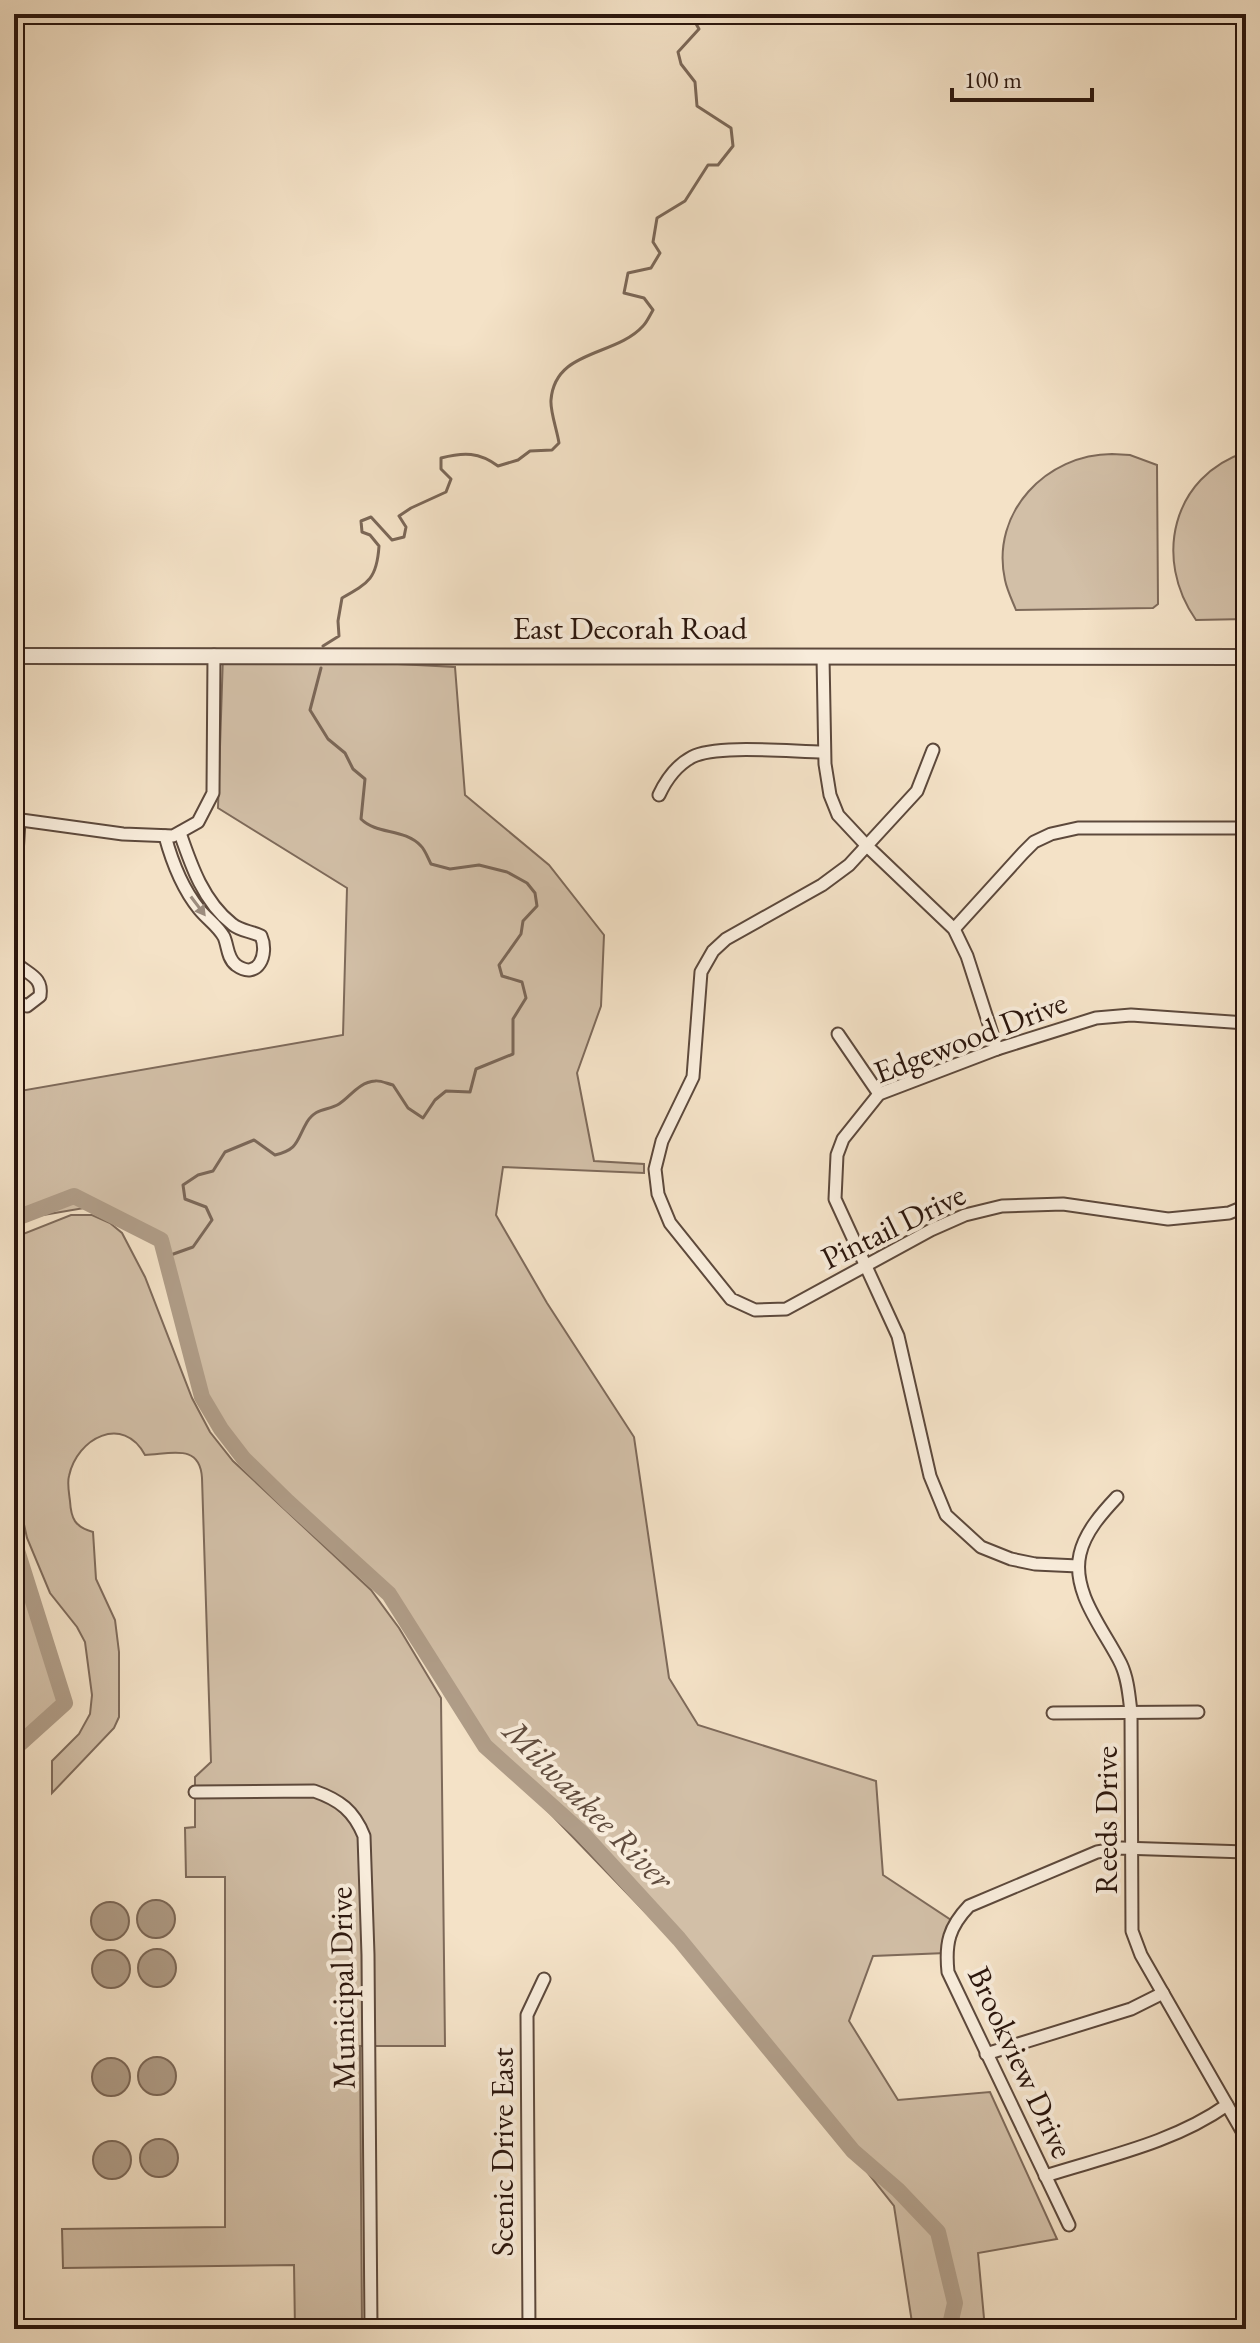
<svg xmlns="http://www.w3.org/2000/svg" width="1260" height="2343" font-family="'EB Garamond',serif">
<rect width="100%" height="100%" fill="#f4e2c7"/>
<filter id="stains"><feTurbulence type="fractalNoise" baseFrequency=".0025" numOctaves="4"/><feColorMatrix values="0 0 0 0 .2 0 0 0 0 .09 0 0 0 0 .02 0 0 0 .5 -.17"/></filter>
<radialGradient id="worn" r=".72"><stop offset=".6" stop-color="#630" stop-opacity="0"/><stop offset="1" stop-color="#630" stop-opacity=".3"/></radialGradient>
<!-- green -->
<g fill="#d2bfa7" stroke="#7e6a5a" stroke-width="2">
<path d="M1246 452V619L1196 620C1153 559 1172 476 1246 452Z"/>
<path d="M1112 454 1130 455 1157 465 1158 604 1153 608 1016 610C1012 600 1007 590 1005 580 990 512 1047 454 1112 454Z"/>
<polygon points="223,655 455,667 465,795 549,865 604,935 601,1006 577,1073 594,1161 644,1164 644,1173 503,1167 496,1215 547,1303 634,1437 669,1678 698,1725 876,1781 883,1875 954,1922 946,1953 873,1956 849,2021 898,2100 990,2092 1057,2239 978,2253 985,2329 913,2329 894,2206 732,2002 485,1746 389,1594 288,1502 244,1459 221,1429 202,1397 161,1240 84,1208 14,1220 14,1092 343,1035 347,888 218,808"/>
<path d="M71 1215H92L110 1223 122 1233 145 1277 192 1398 210 1432 233 1461 371 1590 399 1628 441 1698 445 2046H360L362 2329H295L294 2265 63 2268 62 2229 225 2227V1877H186L185 1828 195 1827V1777L211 1762 202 1478C200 1443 171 1454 145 1455 123 1414 77 1438 69 1476 67 1483 69 1493 70 1501 71 1519 75 1527 93 1532L96 1579 115 1620 119 1652V1717L114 1728 52 1793V1761L79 1734 90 1714 92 1695 85 1642 77 1627 50 1593 27 1538 14 1479V1246L23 1234Z"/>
<polygon points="14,1541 65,1703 14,1749"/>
</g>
<!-- water -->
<g fill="#b09d88" stroke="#7b6757" stroke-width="2">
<circle cx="156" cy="1919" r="19"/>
<circle cx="110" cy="1921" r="19"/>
<circle cx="157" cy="1968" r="19"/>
<circle cx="111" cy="1969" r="19"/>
<circle cx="157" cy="2076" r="19"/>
<circle cx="111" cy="2077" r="19"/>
<circle cx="159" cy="2158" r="19"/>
<circle cx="112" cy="2160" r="19"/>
</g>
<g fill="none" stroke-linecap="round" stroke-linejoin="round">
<!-- stream -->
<g stroke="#7b6757" stroke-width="3">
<path d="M323 646 339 636 338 621 342 598C369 583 377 578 379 546L370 535 362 532 361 521 371 517 392 540 404 537 406 527 399 516 411 508 446 492 451 479 441 469V458C464 452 479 452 498 466L518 460 530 451 552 450 559 443C557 430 550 411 551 400 555 349 615 357 643 326 647 322 650 315 653 310L644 298 624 293 628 273 651 268 660 253 653 242 657 218 685 201 708 165H718L733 146 731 128 697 106 695 82 681 64 678 52 699 29 691 15 671 22 648 17 649 14"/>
<path d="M165 1257 193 1247 212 1220 206 1207 185 1199 183 1185 198 1175 213 1171 225 1152 254 1140 275 1155C299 1149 296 1141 307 1122 316 1107 328 1111 339 1104 350 1097 359 1082 375 1081 380 1080 388 1084 393 1085L408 1108 423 1118 435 1100 446 1091 470 1092 476 1069 513 1054V1019L526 998 522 982 502 976 499 965 521 934 523 921 537 906 535 893 527 883 507 872 479 865 450 869 431 864C428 858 425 850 421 846 404 828 377 835 361 819L365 779 353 769 345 753 328 739 310 710 321 668"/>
</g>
<!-- river -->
<g stroke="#b09d88" stroke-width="16">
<polyline points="14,1219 74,1196 161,1240 202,1397 221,1429 244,1459 288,1502 389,1594 485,1746 582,1833 679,1939 853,2151 898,2190 938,2232 955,2303 949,2329"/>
<polyline points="14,1541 65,1703 14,1749"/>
</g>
<!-- minor casing -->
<g stroke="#5d493c" stroke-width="15">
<g id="minor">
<polyline points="823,657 825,764 830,795 838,815 867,846 954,929 967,956 997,1049"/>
<polyline points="933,750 917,791 849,865 822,885 726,939 713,951 701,972 693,1077 662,1141 655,1169 658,1194 670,1223 731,1299 755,1310 786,1309 931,1230 965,1215 1002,1206 1063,1204 1168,1219 1229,1213 1246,1206"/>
<path d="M659 795C666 780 677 765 692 757 716 744 794 752 824 752"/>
<polyline points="14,819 123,834 173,836 198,822 213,793 214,655"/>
<path d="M165 836C172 862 182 888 199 909 207 919 218 926 224 937 228 946 227 958 236 965 258 981 269 954 261 936 251 931 240 931 232 924 203 901 191 865 180 833"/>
<polyline points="14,906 19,820"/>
<polyline points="954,929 1023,853 1034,842 1051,834 1078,828 1246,828"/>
<path d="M14 946 17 964C29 975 43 977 40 996L27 1006 14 1000"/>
<polyline points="838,1034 879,1094"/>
<path d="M1117 1497C1102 1513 1085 1532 1080 1554 1071 1593 1105 1631 1121 1664 1128 1679 1129 1696 1131 1712L1132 1931 1141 1955 1246 2138"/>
<polyline points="1078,1566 1035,1564 1011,1559 981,1547 946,1515 930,1476 898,1336 835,1199 837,1155 843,1139 879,1094 997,1049 1096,1018 1131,1015 1246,1023"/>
<polyline points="1053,1713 1198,1712"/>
<path d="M195 1792 314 1791C340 1800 354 1811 364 1836L368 1955 371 2329"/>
<polyline points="986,2054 1131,2009 1163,1993"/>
<path d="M1045 2176C1108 2156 1173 2143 1227 2105"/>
<path d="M1069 2225 948 1972C945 1943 949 1927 969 1906L1097 1852 1121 1848 1246 1852"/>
<polyline points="529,2329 527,2015 544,1979"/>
</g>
</g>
<!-- tertiary casing -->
<g stroke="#5d493c" stroke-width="18">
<polyline id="tertiary" points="14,656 1246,657"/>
</g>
<!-- minor -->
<use href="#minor" stroke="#f8ecdb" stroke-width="11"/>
<!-- tertiary -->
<use href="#tertiary" stroke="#f8ecdb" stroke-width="14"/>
</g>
<!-- one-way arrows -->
<defs><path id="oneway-solid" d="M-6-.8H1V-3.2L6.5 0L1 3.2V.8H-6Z" transform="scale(2)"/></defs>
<use fill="#9c8c7e" href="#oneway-solid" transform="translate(198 906) rotate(53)"/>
<g text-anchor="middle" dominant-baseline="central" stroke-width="8" stroke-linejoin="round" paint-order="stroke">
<!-- street labels -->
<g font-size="32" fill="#2b160d" stroke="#f8ecdb">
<text x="630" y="628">East Decorah Road</text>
<text transform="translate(970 1037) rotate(-21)">Edgewood Drive</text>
<text transform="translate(893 1226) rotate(-26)">Pintail Drive</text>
<text transform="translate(1106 1820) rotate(-90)">Reeds Drive</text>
<text transform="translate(342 1988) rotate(-91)">Municipal Drive</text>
<text transform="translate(1021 2062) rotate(65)">Brookview Drive</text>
<text transform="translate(502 2152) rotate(-90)">Scenic Drive East</text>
</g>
<!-- water labels -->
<g font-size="34" font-style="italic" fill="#604c3e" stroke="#f8ecdb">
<text transform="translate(589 1804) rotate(45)">Milwaukee River</text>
</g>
</g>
<!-- margin -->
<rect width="1260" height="2343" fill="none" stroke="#f4e2c7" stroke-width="48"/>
<rect x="16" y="16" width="1228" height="2311" fill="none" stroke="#2b160d" stroke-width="4"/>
<rect x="24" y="24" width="1212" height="2295" fill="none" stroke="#2b160d" stroke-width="2"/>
<!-- scale -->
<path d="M952 88v12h140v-12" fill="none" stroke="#2b160d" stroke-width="4"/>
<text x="964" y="88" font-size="24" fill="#2b160d" stroke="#f8ecdb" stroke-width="6" paint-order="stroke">100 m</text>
<rect width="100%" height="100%" filter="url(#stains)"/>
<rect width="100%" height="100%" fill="url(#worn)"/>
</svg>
